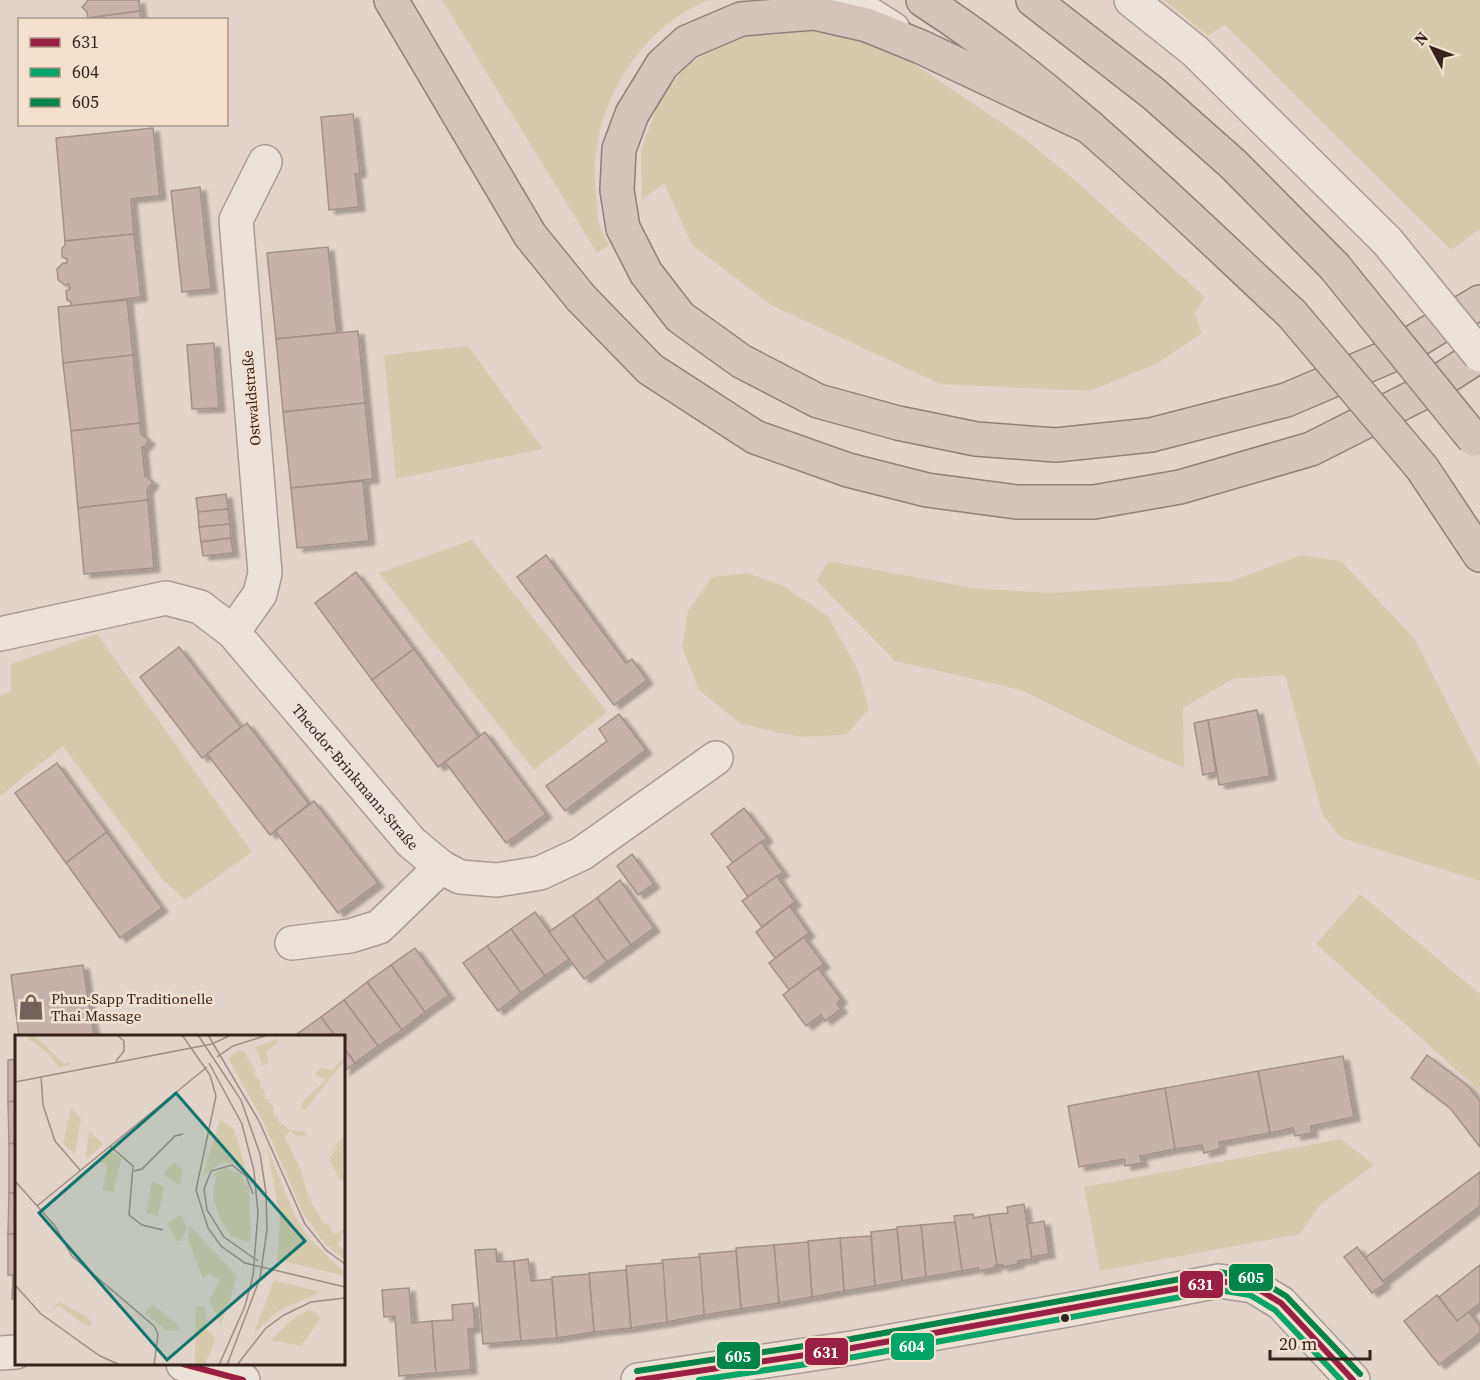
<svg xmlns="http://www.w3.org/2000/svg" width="1480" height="1380" font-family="'Source Serif 4',serif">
<defs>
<filter id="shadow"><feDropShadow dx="6" dy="4" stdDeviation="1.5" flood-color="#0004"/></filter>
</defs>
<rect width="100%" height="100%" fill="#e2d4ca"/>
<!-- green -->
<g fill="#d5cbac">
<path d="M442 0H708C693 7 678 15 665 26 616 67 588 133 596 197 597 206 597 216 599 224 602 231 606 238 609 245L597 253Z"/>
<polygon points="1164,0 1480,0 1480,229 1451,250 1225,25 1208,36"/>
<polygon points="771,28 826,31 865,43 911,62 1021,136 1069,175 1205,297 1195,313 1202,333 1158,363 1090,391 940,384 771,305 692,245 664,183 642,200 641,150 660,98 688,64 728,41"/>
<polygon points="468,346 543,449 396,479 384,355"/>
<polygon points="472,540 607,712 534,770 379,573"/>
<polygon points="1301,555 1341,561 1414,638 1480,766 1480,881 1341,838 1322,814 1285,675 1233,679 1183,708 1184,768 1129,744 1021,690 895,661 816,580 829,561 973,588 1050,593 1231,581"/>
<polygon points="748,573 783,586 828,616 858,670 869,709 846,735 800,737 741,724 699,690 682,647 688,611 712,577"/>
<polygon points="97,634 252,852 185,900 163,880 63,746 0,796 0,695 11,692 11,664"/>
<polygon points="1360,894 1480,994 1480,1091 1316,944"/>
<polygon points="1341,1139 1374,1165 1320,1205 1300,1234 1100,1271 1084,1187"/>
</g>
<!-- building -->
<g fill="#c6b1ab" stroke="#a2908a" stroke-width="1.5" filter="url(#shadow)">
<polygon points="87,0 139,0 140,11 88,18 87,12 82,7 87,2"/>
<polygon points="140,11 141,20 88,20 88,18"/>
<polygon points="353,114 360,173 355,174 359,207 329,210 321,117"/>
<polygon points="153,128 160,196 131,199 134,234 65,241 56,138"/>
<polygon points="200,187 211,289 182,292 171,191"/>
<polygon points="134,234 141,297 71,306 71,302 67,300 66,291 70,289 69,284 65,285 58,280 57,269 63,263 67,263 67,259 62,257 62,248 65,245 65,241"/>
<polygon points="328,247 337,333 276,339 267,253"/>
<polygon points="127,300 133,355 63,363 58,307"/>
<polygon points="358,331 365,403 283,412 276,339"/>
<polygon points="214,343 219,408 192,409 187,345"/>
<polygon points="133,355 140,423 71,431 63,363"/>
<polygon points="365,403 373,479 291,488 283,412"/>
<polygon points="140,423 141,434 149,440 144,447 142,447 145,476 153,482 147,490 148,500 78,508 71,431"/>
<polygon points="363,481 369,541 297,548 291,488"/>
<polygon points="226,494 228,509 198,512 196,498"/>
<polygon points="148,500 154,568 84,574 78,508"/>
<polygon points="228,509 230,524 199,527 198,512"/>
<polygon points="230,524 231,538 201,542 199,527"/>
<polygon points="231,538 233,553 203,556 201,542"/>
<polygon points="546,555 626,663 632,659 647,680 614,705 517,577"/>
<polygon points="356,572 414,649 372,680 315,603"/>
<polygon points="179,647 241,727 202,758 140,677"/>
<polygon points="414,649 479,737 438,767 372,680"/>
<polygon points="1257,710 1270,776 1219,785 1208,720"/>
<polygon points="619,714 646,750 565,811 546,786 607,741 599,729"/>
<polygon points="1208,720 1216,772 1203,775 1194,723"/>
<polygon points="247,723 309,804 270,835 207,754"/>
<polygon points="485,732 546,814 506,843 445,762"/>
<polygon points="57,763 107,832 66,863 15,793"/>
<polygon points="314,801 378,883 338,913 275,831"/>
<polygon points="744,808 767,838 733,863 711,834"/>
<polygon points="107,832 162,908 120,938 66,863"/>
<polygon points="761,842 783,872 748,897 727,867"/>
<polygon points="632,854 654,884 638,895 617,866"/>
<polygon points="777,876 795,902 762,927 742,901"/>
<polygon points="620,880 654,928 631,945 597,898"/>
<polygon points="597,898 631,945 607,962 573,915"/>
<polygon points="790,906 809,933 775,958 756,932"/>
<polygon points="535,912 569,959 545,976 511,929"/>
<polygon points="573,915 607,962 584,979 549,932"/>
<polygon points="511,929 545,976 521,993 487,946"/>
<polygon points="804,937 824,964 789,990 769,963"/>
<polygon points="487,946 521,993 498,1011 463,963"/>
<polygon points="415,948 449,995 425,1012 391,965"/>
<polygon points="83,965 94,1036 19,1036 11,975"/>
<polygon points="391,965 425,1012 402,1030 367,982"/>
<polygon points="818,968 841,999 837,1003 841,1009 825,1021 821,1015 806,1026 783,995"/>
<polygon points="367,982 402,1030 378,1046 344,1000"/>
<polygon points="344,1000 378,1046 355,1063 344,1048 344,1036 335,1036 321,1017"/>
<polygon points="321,1017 335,1036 298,1036 297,1034"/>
<polygon points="344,1048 355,1063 344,1071"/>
<polygon points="1427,1055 1468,1086 1480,1101 1480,1147 1450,1108 1411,1078"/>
<polygon points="1343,1056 1354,1117 1311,1126 1312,1133 1295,1136 1293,1128 1270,1133 1258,1071"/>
<polygon points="16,1059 16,1101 8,1102 8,1060"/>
<polygon points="1258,1071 1270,1133 1219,1142 1220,1149 1204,1153 1202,1145 1175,1149 1165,1088"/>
<polygon points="1165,1088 1175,1149 1140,1156 1142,1163 1125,1166 1124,1159 1079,1167 1068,1106"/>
<polygon points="16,1101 16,1143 9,1144 8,1102"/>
<polygon points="16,1143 16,1193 9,1193 9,1144"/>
<polygon points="1480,1172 1480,1206 1383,1281 1365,1258"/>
<polygon points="9,1193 16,1193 16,1234 8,1234"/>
<polygon points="1024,1204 1032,1259 1018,1261 1018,1264 1003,1267 1003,1265 997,1265 989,1215 1008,1213 1007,1207"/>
<polygon points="973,1214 974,1218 989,1215 997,1265 994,1266 995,1268 979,1271 978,1268 962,1271 954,1216"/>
<polygon points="1044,1221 1049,1254 1032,1257 1027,1224"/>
<polygon points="955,1222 962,1271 926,1277 921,1225"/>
<polygon points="921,1225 926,1277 902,1281 897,1227"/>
<polygon points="897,1229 902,1281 875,1286 871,1232"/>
<polygon points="8,1234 16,1234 16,1299 12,1299 13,1275 8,1275"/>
<polygon points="871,1236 875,1286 844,1291 840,1238"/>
<polygon points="840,1238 844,1291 812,1297 808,1241"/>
<polygon points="808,1242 812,1297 779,1303 774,1245"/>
<polygon points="774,1245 779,1303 741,1309 736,1248"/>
<polygon points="1357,1247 1385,1284 1372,1293 1344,1257"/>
<polygon points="496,1249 497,1262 514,1261 521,1341 483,1344 475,1250"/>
<polygon points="736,1251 741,1309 704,1315 699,1254"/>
<polygon points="700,1257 704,1315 667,1322 662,1260"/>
<polygon points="528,1259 531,1281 552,1279 557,1338 521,1341 514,1261"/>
<polygon points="663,1263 667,1322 631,1328 626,1266"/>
<polygon points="1480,1265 1480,1303 1457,1321 1439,1297"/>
<polygon points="626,1270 631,1328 594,1332 589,1273"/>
<polygon points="589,1274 594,1332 557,1338 552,1277"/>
<polygon points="409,1288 412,1323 432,1321 436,1373 399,1376 395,1316 384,1317 382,1290"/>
<polygon points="1437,1295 1457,1321 1469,1312 1480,1326 1480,1333 1439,1365 1404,1321"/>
<polygon points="473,1303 475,1328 468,1329 471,1370 436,1373 432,1321 453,1320 452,1305"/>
</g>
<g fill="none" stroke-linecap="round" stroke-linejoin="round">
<!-- minor casing -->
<g stroke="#a79a94" stroke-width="36">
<g id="minor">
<polyline points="847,0 893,29"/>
<polyline points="1131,0 1195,51 1387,241"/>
<polyline points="233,632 260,594 265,573 236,220 265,162"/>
<path id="s1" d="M0 634 166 598 200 607 233 632 411 842 441 867 460 877 497 880 540 873 581 854 716 758"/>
<polyline points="292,943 350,936 379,927 441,867"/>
<polyline points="0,1353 16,1352"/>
<polyline points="183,1364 243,1380"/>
<polyline points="638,1380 852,1348 1073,1309 1219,1281 1253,1286 1281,1303 1353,1380"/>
</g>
</g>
<!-- highway casing -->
<g stroke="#8c807a" stroke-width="36">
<g id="highway">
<polyline points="391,0 530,235 581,298 650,369 755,437 848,470 927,490 1016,502 1094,502 1180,487 1311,449 1416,396 1480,355"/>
<path d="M923 0C1058 87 1175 205 1292 314"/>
<polyline points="1033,0 1154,94 1233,164 1334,266"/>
<polyline points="1090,127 921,47 867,25 814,13 741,19 687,42 662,65 632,114 619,149 617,190 623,228 646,273 680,317 741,361 818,401 898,423 976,439 1056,445 1151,435 1286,400 1392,355 1480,302"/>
<polyline points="1422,468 1480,555"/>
</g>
</g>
<!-- minor -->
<use href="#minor" stroke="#eae2db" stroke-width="33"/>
<!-- highway -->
<use href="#highway" stroke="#d5c4bb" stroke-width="33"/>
<!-- minor-bridge casing -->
<g stroke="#a79a94" stroke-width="36" stroke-linecap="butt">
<polyline id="minor-bridge" points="1387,241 1480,355"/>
</g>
<!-- highway-bridge casing -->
<g stroke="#8c807a" stroke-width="36" stroke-linecap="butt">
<g id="highway-bridge">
<polyline points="1334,266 1474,439"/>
<polyline points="1292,314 1422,468"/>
</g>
</g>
<!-- minor-bridge -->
<use href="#minor-bridge" stroke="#eae2db" stroke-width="33"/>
<!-- highway-bridge -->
<use href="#highway-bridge" stroke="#d5c4bb" stroke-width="33"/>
<!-- bus-1 casing -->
<g stroke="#f5e0ce" stroke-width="10">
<g id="bus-1">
<polyline points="183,1364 243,1380"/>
<polyline points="638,1380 852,1348 1219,1281 1253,1286 1281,1303 1353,1380"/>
</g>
</g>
<!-- bus-2 casing -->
<g stroke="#f5e0ce" stroke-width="10">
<polyline id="bus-2" points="699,1380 854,1357 1219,1290 1250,1295 1275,1310 1341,1380"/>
</g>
<!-- bus-3 casing -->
<g stroke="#f5e0ce" stroke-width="10">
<polyline id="bus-3" points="637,1371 851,1339 1219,1272 1256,1278 1286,1296 1360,1374"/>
</g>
<!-- bus-1 -->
<use href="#bus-1" stroke="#991f44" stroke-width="6"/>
<!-- bus-2 -->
<use href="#bus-2" stroke="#03a568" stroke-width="6"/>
<!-- bus-3 -->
<use href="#bus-3" stroke="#00844a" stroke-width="6"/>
</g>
<!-- icons -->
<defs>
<g id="shop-bare" transform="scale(2.07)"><path d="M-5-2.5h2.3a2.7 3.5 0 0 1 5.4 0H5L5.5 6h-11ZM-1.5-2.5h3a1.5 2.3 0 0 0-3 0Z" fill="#726059" stroke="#f5e0ce" stroke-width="2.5" paint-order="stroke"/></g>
</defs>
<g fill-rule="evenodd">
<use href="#shop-bare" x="31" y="1007"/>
</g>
<!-- markers -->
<circle fill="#35221c" stroke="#f5e0ce" stroke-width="2" cx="1065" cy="1318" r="5"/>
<g text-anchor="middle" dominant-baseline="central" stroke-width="5" stroke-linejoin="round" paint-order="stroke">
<!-- street labels -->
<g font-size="15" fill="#35221c" stroke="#f5e0ce">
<text transform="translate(251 398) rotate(-95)">Ostwaldstraße</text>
<text stroke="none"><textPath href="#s1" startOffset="436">Theodor-Brinkmann-Straße</textPath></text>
</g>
<!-- poi labels -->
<g font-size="15" fill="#35221c" stroke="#f5e0ce" text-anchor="start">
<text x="51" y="998">Phun-Sapp Traditionelle<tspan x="51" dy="17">Thai Massage</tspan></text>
</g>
</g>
<!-- overview -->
<g transform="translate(15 1035)">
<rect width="330" height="330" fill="#e2d4ca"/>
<path d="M19 0 49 29 54 26 55 30 44 33 34 19 10 1ZM261 4 262 9 251 16 254 27 248 31 240 12ZM223 15 229 16 241 37 238 38 245 46 246 55 249 53 250 64H255L252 66 258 71 259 81 263 80V87L267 86 263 91 268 89 275 95 290 97 293 100 282 101 275 96 270 102 285 133 294 164H298L296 167 310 190 313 188 319 200 330 193 323 210 330 215V225L309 208 288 178 248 86 213 23ZM330 22V25L290 75 286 72 289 65 311 45 300 39 305 33 317 35ZM56 73 66 83 60 119 48 109ZM205 85 219 94 231 135 223 129 208 127 188 140ZM74 96 88 109 73 123 71 121ZM330 99V144L325 145 314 124 326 108 312 121ZM252 112 280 181 293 202 328 236 327 240 262 225 265 183ZM96 117 107 123 98 157 88 155 92 129 82 127ZM159 127 168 135 164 151 148 139ZM209 133 225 138 234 154 236 204 232 207 217 201 205 185 198 162 201 141 197 140ZM137 146 149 152 143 181 131 178ZM166 179 172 194 166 206H162L153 188ZM174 190 222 241 206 290 194 265 205 245 194 238 188 243 173 205ZM259 245 306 257 263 276 239 298ZM44 267 71 281 77 288 74 292 65 287 44 270 33 277ZM137 269 164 291V296L151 295 130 278ZM181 271H190L191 294 201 303 190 330H180ZM295 274 306 283 286 311 256 305 280 282Z" fill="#d5cbac"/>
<path fill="none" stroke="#9d8d84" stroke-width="1.5" d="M167 0 195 40 201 61 181 155 193 193 206 211 230 228 330 252M183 0 226 65 245 119 251 158 252 195 245 243 212 330M193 0 244 86 290 189 311 215 330 229M202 22 218 11 253 0M101 26 109 16V6L102 0M194 28 227 89 239 136 243 178 238 241 230 271 204 330M26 41 28 70 40 106 65 135M0 47 197 9 214 1M95 111 118 131 114 180 127 190 148 195M119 136 127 134 160 101 168 99M0 146 40 191 57 221 139 291 143 299 139 330M238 159 231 141 217 130 196 136 189 154 192 175 209 202 243 226M22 171 192 32M0 250 26 279 85 321 105 330M222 330 251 293 269 280 296 267 330 263"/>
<path fill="#0f766e" fill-opacity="0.15" stroke="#0f766e" stroke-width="3" d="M161 58 290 206 152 325 24 178Z"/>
<rect width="330" height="330" fill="none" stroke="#35221c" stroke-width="3"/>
</g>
<g stroke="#f5e0ce" stroke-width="2">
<rect x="1228" y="1263" width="46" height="29" rx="6" fill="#00844a"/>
<rect x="1179" y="1270" width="45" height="29" rx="6" fill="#991f44"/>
<rect x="890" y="1332" width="45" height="29" rx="6" fill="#03a568"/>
<rect x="804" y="1337" width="45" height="29" rx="6" fill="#991f44"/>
<rect x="716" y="1341" width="45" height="29" rx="6" fill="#00844a"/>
</g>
<g font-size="16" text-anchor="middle" font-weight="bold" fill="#fff">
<text x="1251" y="1283">605</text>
<text x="1201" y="1290">631</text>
<text x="912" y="1352">604</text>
<text x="826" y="1358">631</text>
<text x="738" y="1362">605</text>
</g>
<!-- legend -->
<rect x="18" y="18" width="210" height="108" fill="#f5e0ce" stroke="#a89487" stroke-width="1.5"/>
<rect x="30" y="38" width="30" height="9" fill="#991f44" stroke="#a89487" stroke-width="1.5"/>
<text x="72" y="48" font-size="18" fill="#35221c">631</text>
<rect x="30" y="68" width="30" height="9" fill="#03a568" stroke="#a89487" stroke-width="1.5"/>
<text x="72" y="78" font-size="18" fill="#35221c">604</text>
<rect x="30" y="98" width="30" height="9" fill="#00844a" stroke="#a89487" stroke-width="1.5"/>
<text x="72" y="108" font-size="18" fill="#35221c">605</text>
<!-- north arrow -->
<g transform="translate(1432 48) rotate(311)" stroke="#f5e0ce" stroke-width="4.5" paint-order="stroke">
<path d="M0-4.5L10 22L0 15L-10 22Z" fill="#35221c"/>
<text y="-9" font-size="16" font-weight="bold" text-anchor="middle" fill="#35221c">N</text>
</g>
<!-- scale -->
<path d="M1270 1350v9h100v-9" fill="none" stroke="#35221c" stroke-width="3"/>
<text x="1279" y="1350" font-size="18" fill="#35221c" stroke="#f5e0ce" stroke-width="4.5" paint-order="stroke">20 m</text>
</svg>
